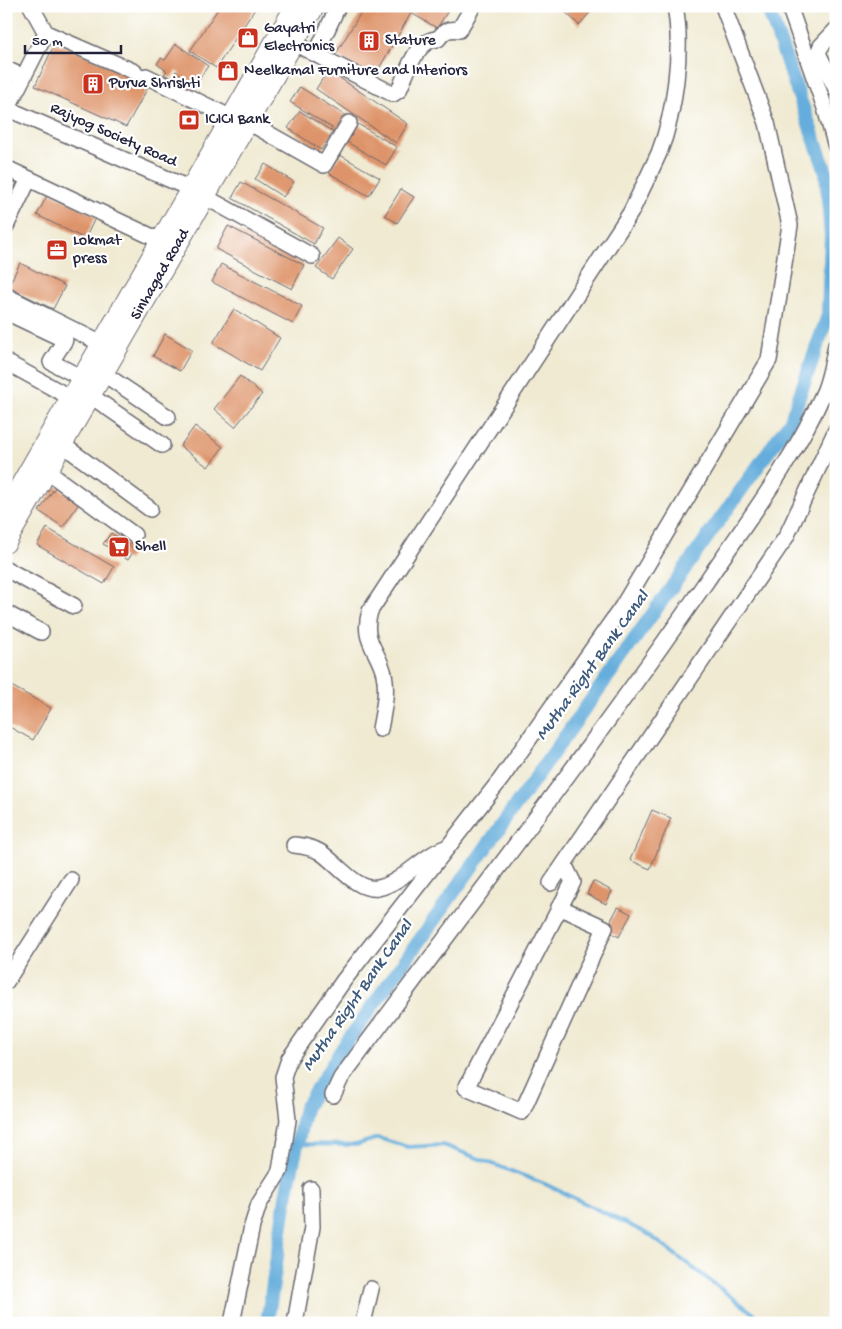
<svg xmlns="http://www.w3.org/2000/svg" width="842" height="1329" font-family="'Gochi Hand',sans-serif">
<rect width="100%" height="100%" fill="#fff"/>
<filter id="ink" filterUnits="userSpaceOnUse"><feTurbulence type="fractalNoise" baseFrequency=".02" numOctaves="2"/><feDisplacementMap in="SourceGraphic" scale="10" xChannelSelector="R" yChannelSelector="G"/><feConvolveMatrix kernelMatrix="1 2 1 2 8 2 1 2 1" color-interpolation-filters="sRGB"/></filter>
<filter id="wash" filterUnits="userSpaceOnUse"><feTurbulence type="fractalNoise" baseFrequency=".0096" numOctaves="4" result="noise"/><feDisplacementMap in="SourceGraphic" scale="20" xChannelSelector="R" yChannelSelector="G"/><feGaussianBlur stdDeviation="1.12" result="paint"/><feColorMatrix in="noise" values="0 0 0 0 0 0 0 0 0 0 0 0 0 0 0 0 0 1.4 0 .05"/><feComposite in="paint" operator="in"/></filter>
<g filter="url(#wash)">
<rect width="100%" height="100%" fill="#f0ead2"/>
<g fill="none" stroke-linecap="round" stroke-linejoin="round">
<!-- stream -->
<polyline stroke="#65addc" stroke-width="4" points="297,1144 356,1145 378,1138 408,1147 443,1145 545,1184 648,1234 766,1323"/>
<!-- canal -->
<polyline stroke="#65addc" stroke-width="14" points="267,1323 287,1191 305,1108 344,1046 791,420 828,315 831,236 826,172 767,6"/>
</g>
<g id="blocks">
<!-- building -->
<g fill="#de946a">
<polygon points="220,6 257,6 216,68 190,51"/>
<polygon points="365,6 451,6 437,28 411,13 373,79 335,55"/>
<polygon points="559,6 593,6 594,8 579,25"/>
<polygon points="55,43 151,82 126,127 35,86"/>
<polygon points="176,44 208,66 190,92 175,82 180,74 176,71 171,78 164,74 167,71 157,64 161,58 165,60"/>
<polygon points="328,70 408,124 396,143 316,89"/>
<polygon points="300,87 346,116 337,131 290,102"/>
<polygon points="300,111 333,132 321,150 288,128"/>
<polygon points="356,123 397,147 386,165 345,141"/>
<polygon points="340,155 380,178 369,196 329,173"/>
<polygon points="265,164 294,182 283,197 255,179"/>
<polygon points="6,178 17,183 6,204"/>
<polygon points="241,182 323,228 314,244 232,198"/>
<polygon points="401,189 414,197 397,223 385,215"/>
<polygon points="49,192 96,216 85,239 37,215"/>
<polygon points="228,226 304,265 292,289 216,249"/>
<polygon points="338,238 353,249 332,279 316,268"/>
<polygon points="20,263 65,286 53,309 8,287"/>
<polygon points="221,264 302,306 293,324 212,282"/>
<polygon points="234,309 280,338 260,371 213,343"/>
<polygon points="165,334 192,350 180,371 153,356"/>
<polygon points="240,376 262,394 235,427 214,409"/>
<polygon points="195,426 223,447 208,467 180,446"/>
<polygon points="56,486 80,502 63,527 39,511"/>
<polygon points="47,528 114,567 104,584 37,545"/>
<polygon points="111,533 135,549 128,560 103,544"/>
<polygon points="6,683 51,708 33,740 6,725"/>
<polygon points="652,810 671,818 650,869 630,860"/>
<polygon points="593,881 612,891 606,904 587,894"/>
<polygon points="618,907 631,914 619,937 606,930"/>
</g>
</g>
</g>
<g filter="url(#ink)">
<use href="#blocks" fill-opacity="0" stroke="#6a6870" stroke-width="1"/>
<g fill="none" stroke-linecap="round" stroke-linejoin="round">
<!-- minor casing -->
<g stroke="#6a6870" stroke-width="18">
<g id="minor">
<polyline points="31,6 46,33 135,72"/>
<polyline points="789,6 825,108 836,147"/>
<polyline points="836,30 821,46 818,53 836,89"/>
<path d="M294 43 393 94 399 90C407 73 416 39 438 39 444 31 449 28 459 30L473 6"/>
<polyline points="316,54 338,6"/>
<polyline points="6,69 23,77"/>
<polyline points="146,76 232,118"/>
<polyline points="6,108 191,189 312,256"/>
<polyline points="7,109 46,33"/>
<polyline points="248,122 324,165 349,123"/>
<polyline points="6,168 161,241"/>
<polyline points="6,226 29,179"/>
<polyline points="6,296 102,344"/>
<polyline points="6,312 65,340 51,362 82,378"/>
<polyline points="6,362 71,398"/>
<polyline points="104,374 168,417"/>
<polyline points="91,396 162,445"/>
<polyline points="63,445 150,509"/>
<polyline points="48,472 134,535"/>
<polyline points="6,569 74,606"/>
<polyline points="6,613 41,632"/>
<path d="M380 729C383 712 388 692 384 674 378 649 361 641 370 611L631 212C640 193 650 173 659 153 675 113 683 49 675 6"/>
<path d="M294 845C303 846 312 847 320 852 336 862 357 892 378 888 404 882 422 855 448 847"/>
<polyline points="551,883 786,537 836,430"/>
<polyline points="559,907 605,928 522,1112 466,1088 573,882 564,864"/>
<polyline points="6,982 71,880"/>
<path d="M333 1095 341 1078C463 913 590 751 706 582 747 521 794 460 824 392 830 378 833 360 836 345"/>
<polyline points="232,1323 252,1226 259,1204 280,1171 288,1120 283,1077 289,1059 344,980 501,779 622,607 769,360 790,225 767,123 723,6"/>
<polyline points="295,1323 312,1227 311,1189"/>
<polyline points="363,1323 371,1289"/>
</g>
</g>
<!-- major casing -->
<g stroke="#6a6870" stroke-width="21">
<g id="major">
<polyline points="6,510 295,6"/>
<polyline points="6,543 315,6"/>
</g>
</g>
<!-- minor -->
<use href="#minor" stroke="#fff" stroke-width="15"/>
<!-- major -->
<use href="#major" stroke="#fff" stroke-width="19"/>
</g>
</g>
<!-- icons -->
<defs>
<g id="shop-square" transform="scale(1.125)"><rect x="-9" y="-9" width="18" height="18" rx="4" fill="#c8321e" stroke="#fff"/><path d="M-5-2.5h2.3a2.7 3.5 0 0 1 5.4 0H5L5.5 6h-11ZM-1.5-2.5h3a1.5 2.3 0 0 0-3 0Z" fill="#fff"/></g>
<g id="building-square" transform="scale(1.125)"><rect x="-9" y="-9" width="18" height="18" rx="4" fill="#c8321e" stroke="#fff"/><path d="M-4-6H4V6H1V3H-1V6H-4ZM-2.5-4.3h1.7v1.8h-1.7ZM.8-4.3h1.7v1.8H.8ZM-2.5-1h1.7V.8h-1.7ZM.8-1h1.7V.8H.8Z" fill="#fff"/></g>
<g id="bank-square" transform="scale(1.125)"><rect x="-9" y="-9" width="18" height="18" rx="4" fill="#c8321e" stroke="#fff"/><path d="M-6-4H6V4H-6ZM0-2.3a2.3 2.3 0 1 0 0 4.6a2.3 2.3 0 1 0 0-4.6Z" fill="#fff"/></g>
<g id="office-square" transform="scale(1.125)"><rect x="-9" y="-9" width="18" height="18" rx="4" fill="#c8321e" stroke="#fff"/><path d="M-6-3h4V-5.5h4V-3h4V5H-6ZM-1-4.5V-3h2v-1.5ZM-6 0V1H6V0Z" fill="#fff"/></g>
<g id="supermarket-square" transform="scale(1.125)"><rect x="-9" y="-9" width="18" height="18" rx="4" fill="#c8321e" stroke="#fff"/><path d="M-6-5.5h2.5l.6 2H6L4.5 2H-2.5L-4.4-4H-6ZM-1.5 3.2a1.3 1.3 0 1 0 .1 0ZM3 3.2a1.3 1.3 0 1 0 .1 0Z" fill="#fff"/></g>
</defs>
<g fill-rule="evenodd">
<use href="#shop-square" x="248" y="38"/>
<use href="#building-square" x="369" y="41"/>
<use href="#shop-square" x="228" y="71"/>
<use href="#building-square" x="93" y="84"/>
<use href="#bank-square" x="189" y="120"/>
<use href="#office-square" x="57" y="250"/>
<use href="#supermarket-square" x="119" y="547"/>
</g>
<g text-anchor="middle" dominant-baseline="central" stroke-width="4.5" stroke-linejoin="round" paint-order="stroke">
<!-- poi labels -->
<g font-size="16" fill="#22223b" stroke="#fff" text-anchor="start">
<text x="264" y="29">Gayatri<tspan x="264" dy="18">Electronics</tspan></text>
<text x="385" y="41">Stature</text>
<text x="244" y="71">Neelkamal Furniture and Interiors</text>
<text x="109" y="84">Purva Shrishti</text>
<text x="205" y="120">ICICI Bank</text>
<text x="73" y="241">Lokmat<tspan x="73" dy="18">press</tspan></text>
<text x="135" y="547">Shell</text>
</g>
<!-- street labels -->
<g font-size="16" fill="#22223b" stroke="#fff">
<text transform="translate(113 136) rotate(24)">Rajyog Society Road</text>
<text transform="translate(161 275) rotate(-60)">Sinhagad Road</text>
</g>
<!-- water labels -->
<g font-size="18" font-style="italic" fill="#3d5a7b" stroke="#fff">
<text transform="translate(593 666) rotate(-54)">Mutha Right Bank Canal</text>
<text transform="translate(358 996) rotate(-55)">Mutha Right Bank Canal</text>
</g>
</g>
<!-- margin -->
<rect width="842" height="1329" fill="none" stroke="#fff" stroke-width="25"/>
<!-- scale -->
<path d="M25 45v8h96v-8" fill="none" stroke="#22223b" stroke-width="2.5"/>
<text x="32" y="45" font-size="15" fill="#22223b" stroke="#ffffff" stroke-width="4" paint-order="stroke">50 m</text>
</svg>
